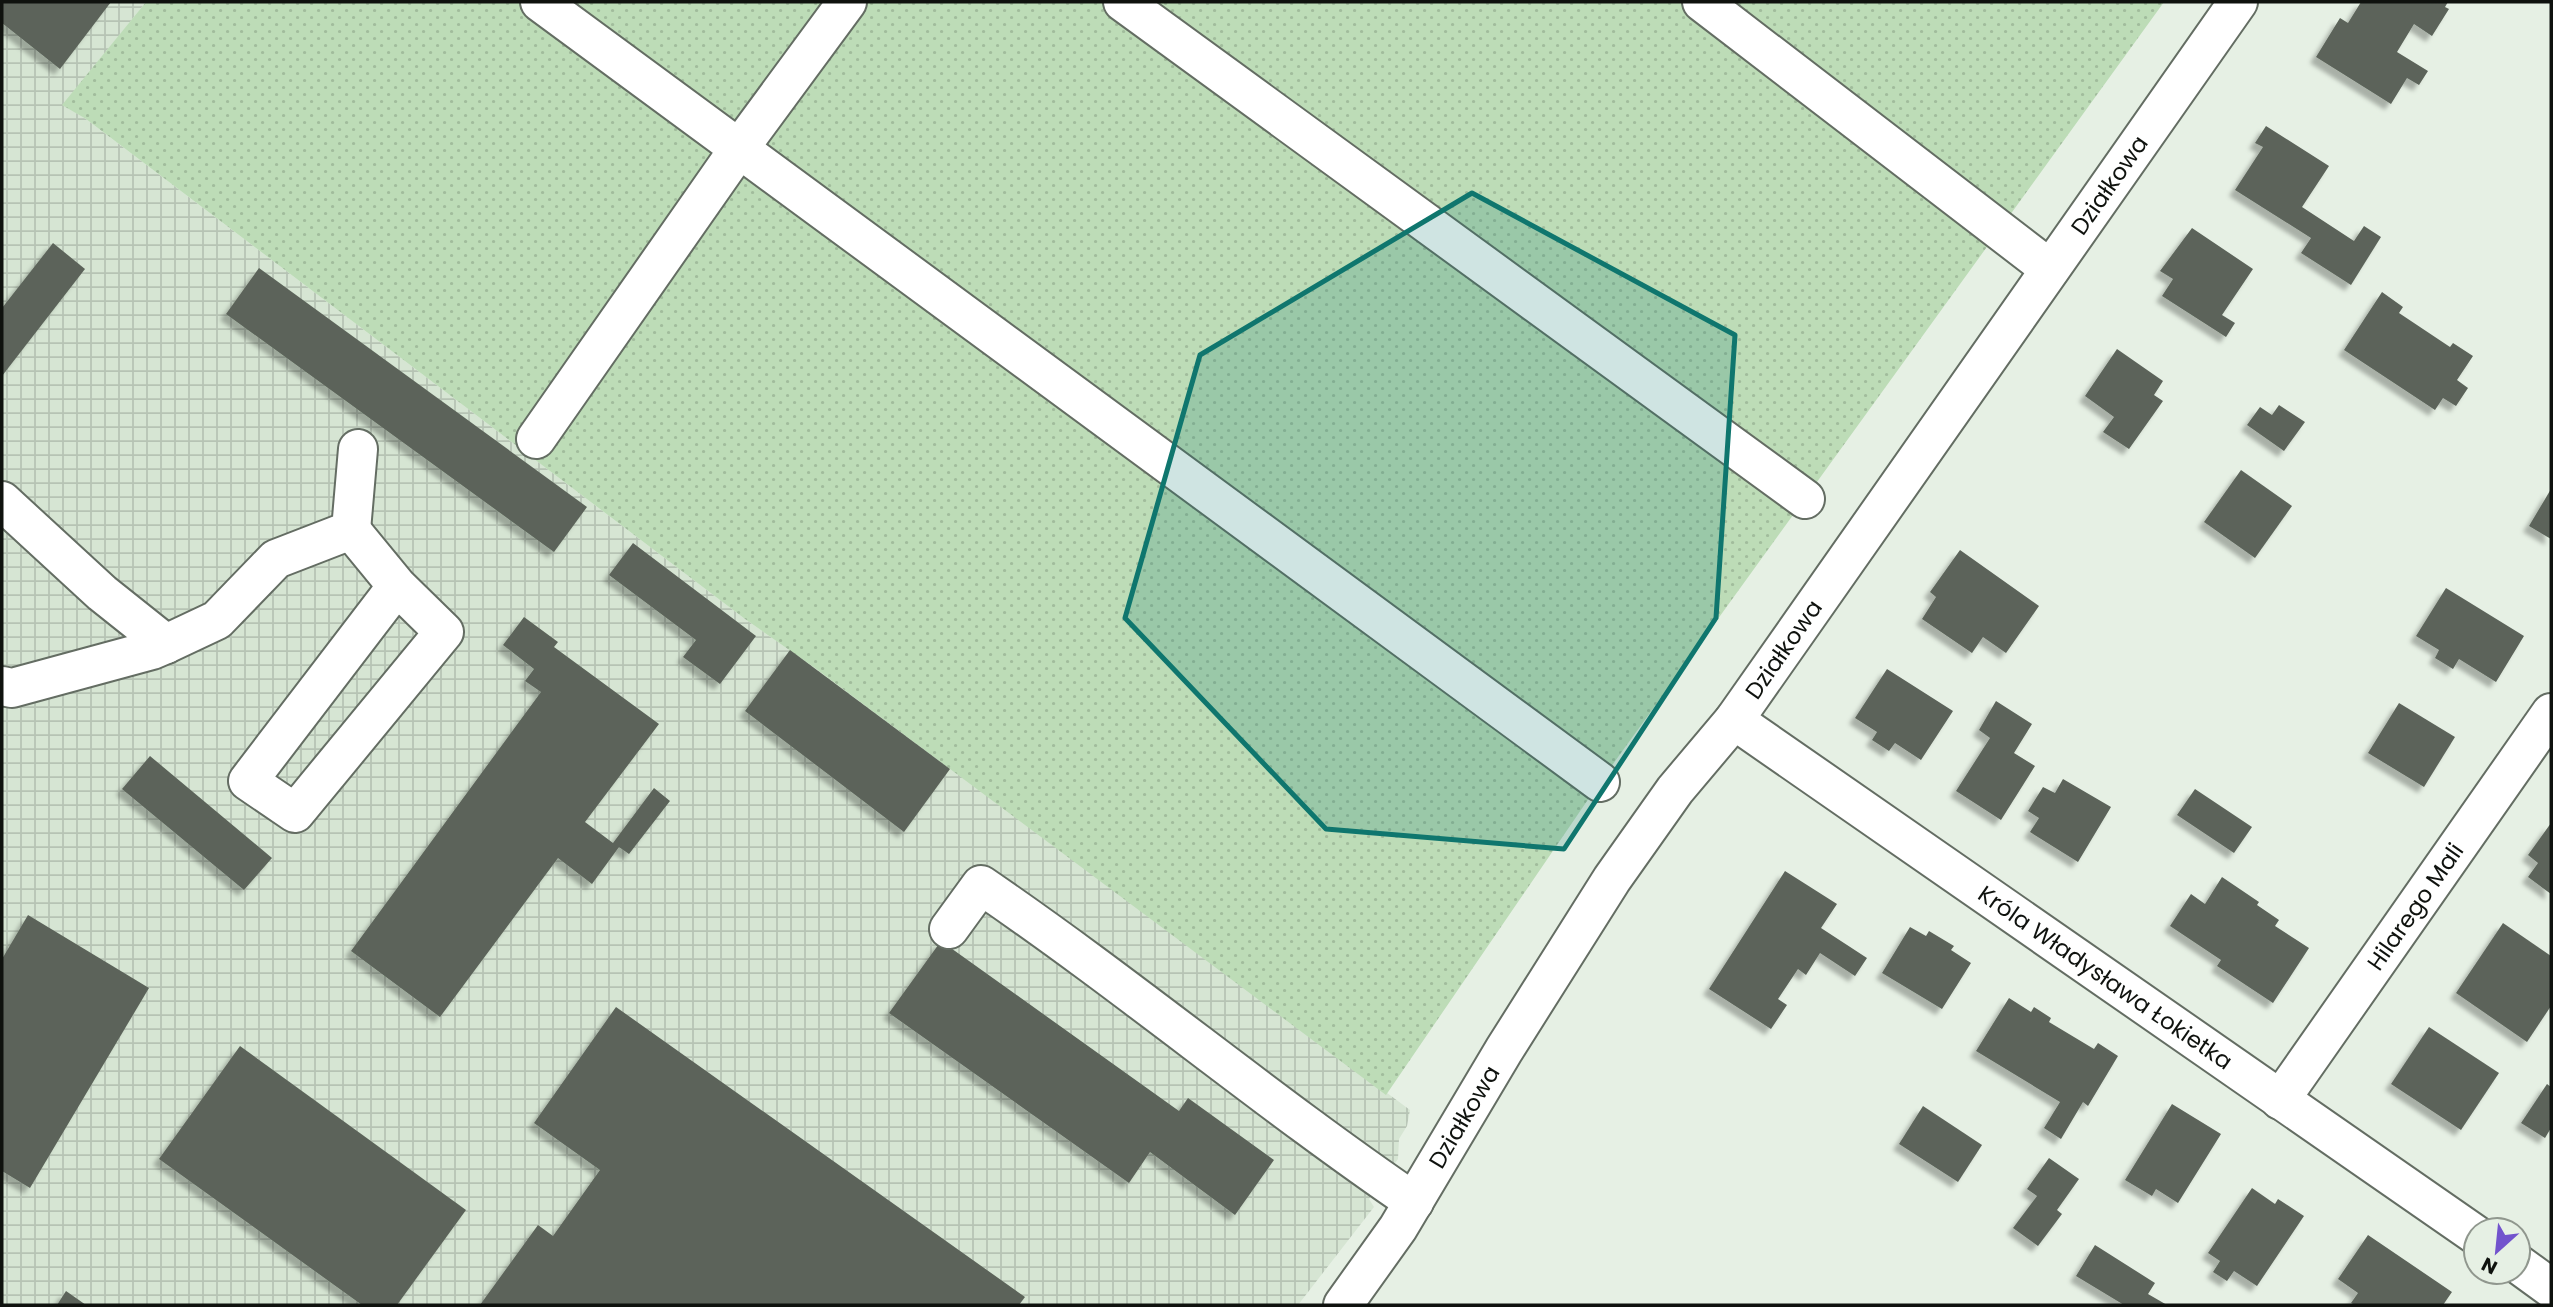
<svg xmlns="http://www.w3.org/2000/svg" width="2553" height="1307" font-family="Poppins,sans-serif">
<defs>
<pattern id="industrial-grid" width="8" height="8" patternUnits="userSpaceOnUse" patternTransform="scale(1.75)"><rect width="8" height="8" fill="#d6e5d3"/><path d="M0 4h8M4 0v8" fill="none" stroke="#b6c3b4"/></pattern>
<pattern id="park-dots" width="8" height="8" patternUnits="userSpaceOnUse" patternTransform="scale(1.75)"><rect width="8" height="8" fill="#bddcb7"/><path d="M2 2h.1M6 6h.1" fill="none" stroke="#a1bc9c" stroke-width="1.8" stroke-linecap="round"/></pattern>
<filter id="shadow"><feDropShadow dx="-6" dy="6" stdDeviation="2" flood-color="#0004"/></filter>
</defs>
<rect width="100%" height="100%" fill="#e6f0e4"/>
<!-- industrial -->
<polygon fill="url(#industrial-grid)" points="2,2 146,2 63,105 86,119 745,619 815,668 1410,1110 1407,1126 1399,1139 1398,1159 1369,1199 1374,1207 1298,1305 2,1305"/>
<!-- park -->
<polygon fill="url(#park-dots)" points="146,2 2164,2 1600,782 1386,1095 815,668 745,619 86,119 62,105"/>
<!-- building -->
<g fill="#5c645a" filter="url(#shadow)">
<polygon points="2,2 111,2 60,69 2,23"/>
<polygon points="2361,2 2448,2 2445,7 2449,9 2432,36 2414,24 2397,52 2428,71 2419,85 2407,78 2391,104 2316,57 2340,18 2348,23"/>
<polygon points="2266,126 2329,166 2302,207 2354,241 2364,226 2381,237 2351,285 2301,253 2311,238 2235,190 2263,147 2255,143"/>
<polygon points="2192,228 2253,269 2222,315 2235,323 2226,337 2162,296 2173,279 2160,271"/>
<polygon points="53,243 85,269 2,376 2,308"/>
<polygon points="259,268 587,507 554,552 226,314"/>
<polygon points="2382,292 2403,307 2399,313 2450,347 2453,343 2473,356 2457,380 2468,388 2456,406 2443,398 2435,410 2344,350"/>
<polygon points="2117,349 2163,381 2154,395 2163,401 2129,449 2103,432 2114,417 2085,396"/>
<polygon points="2279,405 2305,422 2284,451 2247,425 2260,407 2272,415"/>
<polygon points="2241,470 2292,506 2255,558 2204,522"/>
<polygon points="2551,489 2551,539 2529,526"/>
<polygon points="633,543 756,636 720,684 683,657 696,640 609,575"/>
<polygon points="1960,550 2039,606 2006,653 1983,637 1972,653 1922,619 1936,597 1930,592"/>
<polygon points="2446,588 2524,636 2496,682 2459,659 2453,669 2435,658 2439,650 2416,636"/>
<polygon points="524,617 558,642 554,647 659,724 585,822 613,843 654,788 670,801 629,854 619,847 592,884 558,858 440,1017 351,951 541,692 525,681 534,669 503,645"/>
<polygon points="790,650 950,769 904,832 745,711"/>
<polygon points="1887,669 1953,711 1921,760 1895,743 1889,751 1872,740 1877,732 1855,718"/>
<polygon points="1996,701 2032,724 2014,753 2035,766 2001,820 1956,791 1990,738 1979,730"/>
<polygon points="2399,703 2455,737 2424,787 2368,753"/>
<polygon points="150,756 272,858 244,890 122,789"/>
<polygon points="2063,779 2111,807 2078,862 2030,832 2039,818 2028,811 2043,787 2055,793"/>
<polygon points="2195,789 2252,827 2234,853 2177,815"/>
<polygon points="2551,823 2551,894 2528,877 2538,863 2528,855"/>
<polygon points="1785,871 1837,904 1821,928 1867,958 1855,976 1820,953 1806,975 1798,969 1778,999 1787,1005 1771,1029 1709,989"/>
<polygon points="2222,877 2259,902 2257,905 2279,920 2275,926 2309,948 2273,1003 2217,966 2221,960 2170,926 2191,894 2205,904"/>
<polygon points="28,915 149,988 30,1188 2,1171 2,959"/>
<polygon points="2503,923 2551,956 2551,1006 2527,1042 2456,993"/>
<polygon points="1910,927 1926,936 1929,931 1954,946 1951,950 1971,963 1942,1009 1882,973"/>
<polygon points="941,941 1179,1111 1188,1098 1274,1160 1235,1215 1150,1152 1129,1183 889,1013"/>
<polygon points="2009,998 2031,1012 2034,1007 2051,1018 2049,1022 2094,1049 2098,1043 2118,1056 2088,1106 2083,1102 2061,1139 2044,1128 2060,1102 1976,1051"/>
<polygon points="616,1007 1025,1297 1019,1305 480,1305 538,1225 553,1236 600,1170 534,1123"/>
<polygon points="2429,1027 2499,1073 2461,1130 2391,1084"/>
<polygon points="240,1046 466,1210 397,1305 362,1305 159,1159"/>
<polygon points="2547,1084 2551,1087 2551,1128 2545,1138 2521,1123"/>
<polygon points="2172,1104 2221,1134 2178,1203 2156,1189 2152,1196 2125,1180"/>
<polygon points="1923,1106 1982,1145 1958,1182 1899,1144"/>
<polygon points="2049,1158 2079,1179 2057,1210 2062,1214 2038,1246 2013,1228 2037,1196 2027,1189"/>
<polygon points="2252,1188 2275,1204 2278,1199 2304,1216 2257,1286 2234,1271 2227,1281 2213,1272 2220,1261 2208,1253"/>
<polygon points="2368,1235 2452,1292 2443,1305 2355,1305 2351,1303 2358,1293 2338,1279"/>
<polygon points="2095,1245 2155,1283 2148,1294 2167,1305 2124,1305 2076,1276"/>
<polygon points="66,1291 86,1305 57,1305"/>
</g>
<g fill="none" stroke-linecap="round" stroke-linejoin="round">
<!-- minor casing -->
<g stroke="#646d63" stroke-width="42">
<g id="minor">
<polyline points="540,2 1600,782"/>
<polyline points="1123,2 1805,499"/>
<polyline points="1702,2 2050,269"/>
<polyline points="536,439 738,150 847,2"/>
<polyline points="2,501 102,593 166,644"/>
<polyline points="351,530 397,586 444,632 295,813 248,781 397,586"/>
<polyline points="2,686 12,688 152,650 166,644 217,620 276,559 351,530 358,449"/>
<path id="s1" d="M1734 720 2476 1235"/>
<path d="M949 929 981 885C1129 986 1266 1101 1414 1202"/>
<path id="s2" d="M2280 1100 2551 713"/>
<polyline points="2518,1264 2551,1288"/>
<path id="s3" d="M1343 1305 1398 1228 1504 1050 1612 879 1675 790 1734 720 2238 2"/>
</g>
</g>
<!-- minor -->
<use href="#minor" stroke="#fff" stroke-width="38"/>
</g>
<!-- marked area -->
<path fill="#0f766e" fill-opacity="0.2" stroke="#0f766e" stroke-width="5" stroke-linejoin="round" d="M1472 193 1735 335 1716 618 1564 849 1326 829 1125 618 1200 355Z"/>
<g text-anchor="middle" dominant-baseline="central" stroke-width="5" stroke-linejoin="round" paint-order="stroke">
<!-- street labels -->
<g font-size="23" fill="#0f120e" stroke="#e6f0e4">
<text stroke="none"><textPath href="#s3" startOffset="1358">Działkowa</textPath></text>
<text stroke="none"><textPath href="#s3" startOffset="791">Działkowa</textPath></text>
<text stroke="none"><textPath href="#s2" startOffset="236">Hilarego Mali</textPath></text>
<text stroke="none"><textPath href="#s1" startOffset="452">Króla Władysława Łokietka</textPath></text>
<text stroke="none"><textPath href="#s3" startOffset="224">Działkowa</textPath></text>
</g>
</g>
<!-- border -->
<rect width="2553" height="1307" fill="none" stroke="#0f120e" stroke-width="7"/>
<!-- north arrow -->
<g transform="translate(2497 1251) rotate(207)"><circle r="33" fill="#e6f0e4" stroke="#90978e" stroke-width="2"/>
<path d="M0-5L12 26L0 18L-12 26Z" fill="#7253cd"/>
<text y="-10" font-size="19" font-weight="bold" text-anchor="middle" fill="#0f120e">N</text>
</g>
</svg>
